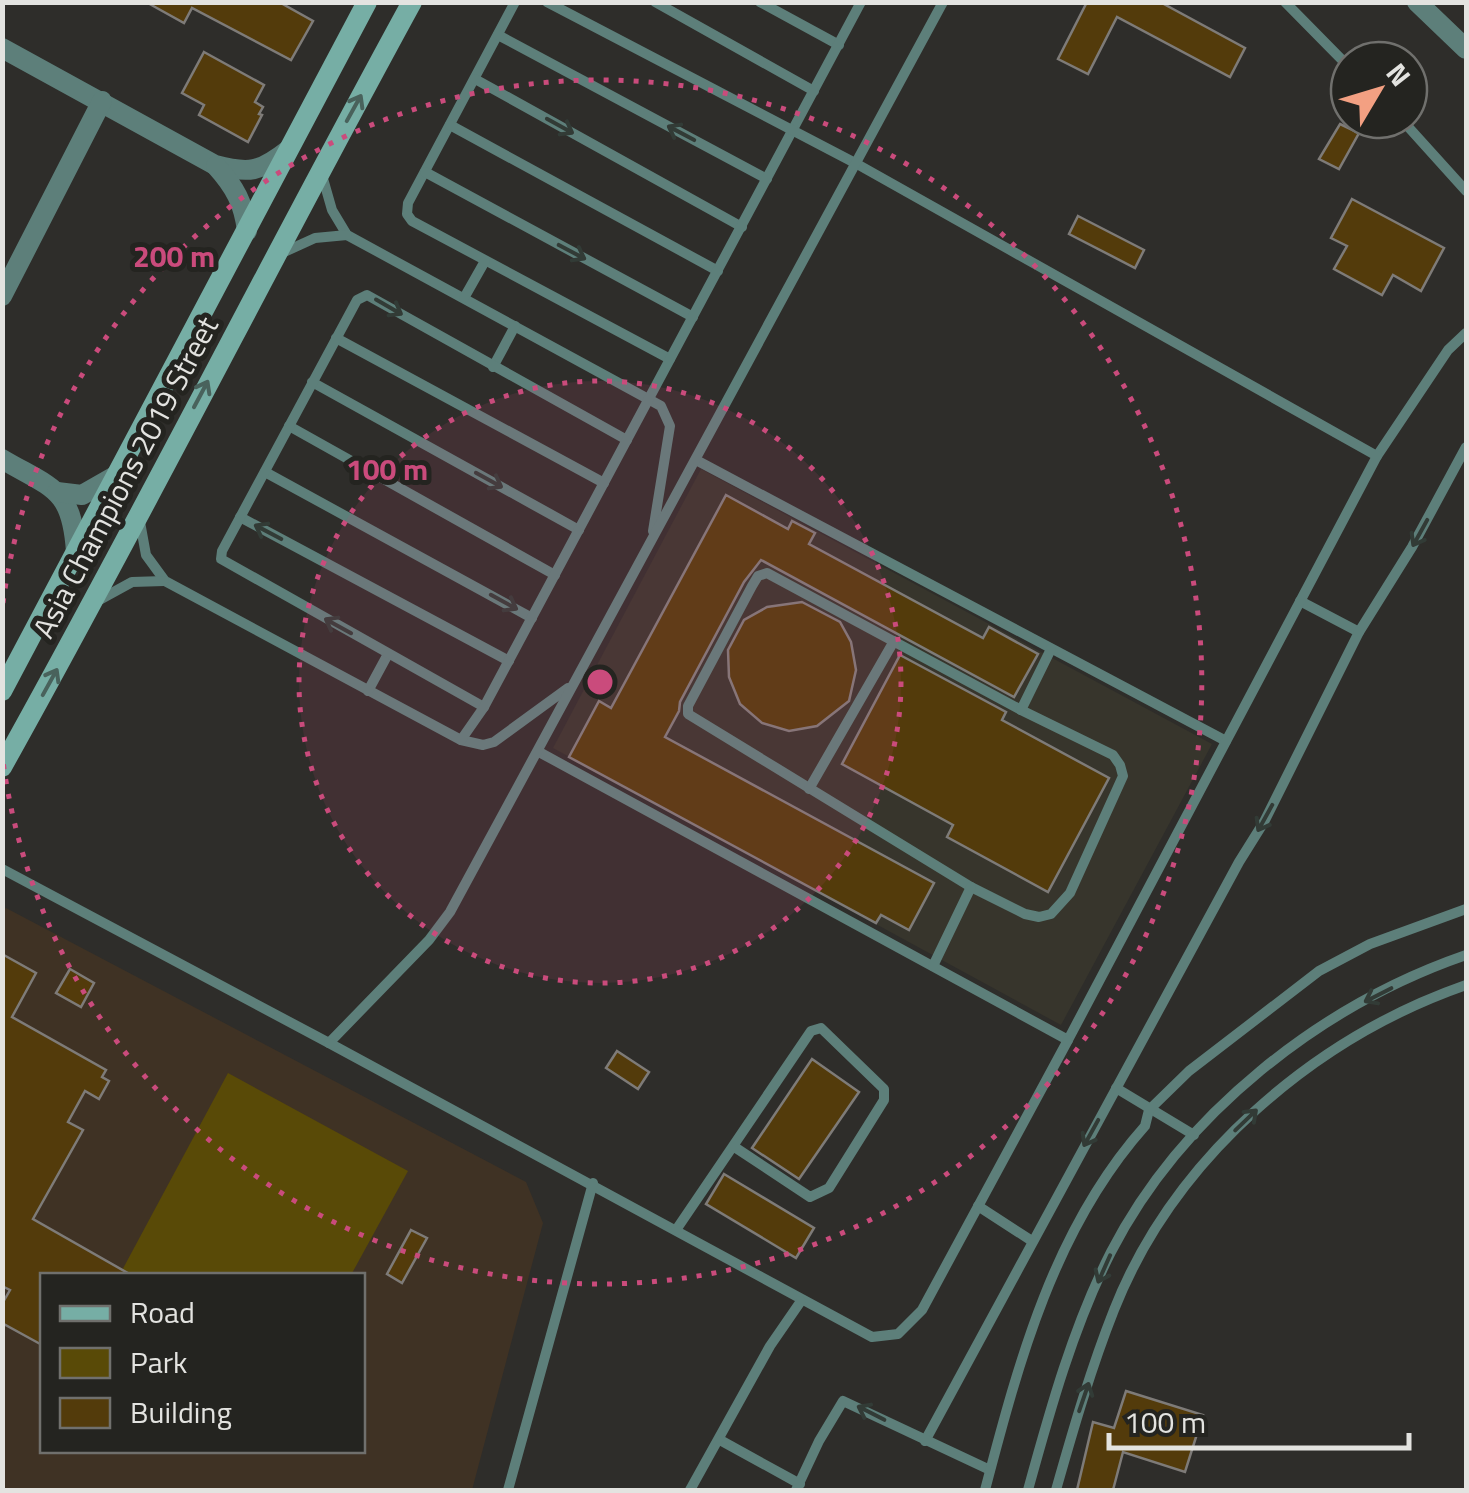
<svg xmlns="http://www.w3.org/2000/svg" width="1469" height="1493" font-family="'Titillium Web',sans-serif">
<rect width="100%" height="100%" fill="#2e2d2a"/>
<!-- built -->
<polygon fill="#37352c" points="701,469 1212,744 1061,1025 553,748"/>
<!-- education -->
<path fill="#3f3224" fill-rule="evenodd" d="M6 908 526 1182 543 1223 472 1490H3L2 911ZM42 1276H362V1450H42Z"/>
<!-- green -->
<polygon fill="#594a07" points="228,1073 408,1171 351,1275 119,1276"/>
<!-- building -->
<g fill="#533b0b" stroke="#7e7b78" stroke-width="2.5">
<polygon points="146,2 279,2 313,21 291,60 192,8 184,23"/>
<polygon points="1087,2 1160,2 1245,48 1230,77 1117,17 1088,74 1058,59"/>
<polygon points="204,52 264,85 255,102 263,107 259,114 262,115 248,142 199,115 204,105 182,93"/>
<polygon points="1340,124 1359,133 1339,169 1319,159"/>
<polygon points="1352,199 1444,248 1421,291 1393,275 1382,295 1334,269 1347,246 1331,238"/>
<polygon points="1078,216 1144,250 1135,268 1069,234"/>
<polygon points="726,495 788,529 792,521 815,533 809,544 983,638 989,627 1038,654 1014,697 761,560 744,582 680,702 679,711 665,737 934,883 909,930 881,915 876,923 569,757 599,701 611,708"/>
<polygon points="802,602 840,622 851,642 856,670 849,701 817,726 789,731 762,723 740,704 729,677 728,650 744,620 767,607"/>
<polygon points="900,655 1006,712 1002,720 1109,778 1048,892 947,837 953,825 842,764"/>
<polygon points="2,954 36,973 12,1017 106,1070 102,1077 109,1081 99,1099 85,1091 68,1122 83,1130 33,1219 133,1276 42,1276 42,1345 2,1323 2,1304 10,1290 2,1286"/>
<polygon points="70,969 94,983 81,1007 56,993"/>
<polygon points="617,1051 649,1072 638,1089 606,1068"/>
<polygon points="812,1059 859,1092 799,1179 752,1148"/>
<polygon points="724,1174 814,1228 796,1258 706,1204"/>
<polygon points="411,1230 427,1238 402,1283 387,1274"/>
<polygon points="1126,1391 1203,1415 1185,1472 1123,1452 1113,1490 1077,1490 1093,1422 1114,1428"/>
</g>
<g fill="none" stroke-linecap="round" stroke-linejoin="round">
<!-- service -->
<g stroke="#5d7f7a" stroke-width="10">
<polyline points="515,2 408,203 407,214 412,221 670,359"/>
<polyline points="655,2 814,91"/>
<polyline points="760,2 839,45"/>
<polyline points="1285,2 1349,67"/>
<polyline points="498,35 767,179"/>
<polyline points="475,79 742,227"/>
<polyline points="1402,120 1466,191"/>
<polyline points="450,125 718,271"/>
<polyline points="425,172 693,317"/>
<polyline points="322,175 332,210 347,235 661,406 670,426 653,531"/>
<polyline points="282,253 315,238 347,235"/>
<polyline points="464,298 485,261"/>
<polyline points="336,338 604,483"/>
<polyline points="493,367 515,326"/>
<polyline points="312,382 579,530"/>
<polyline points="289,426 555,575"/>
<polyline points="1377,456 1448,350 1466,333"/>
<polyline points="696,460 1226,741"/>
<polyline points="265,472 532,618"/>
<polyline points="240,517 509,661"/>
<polyline points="140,522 146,555 165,581 461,740 483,745 494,742 568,688"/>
<polygon points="767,573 1021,710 1113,755 1120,765 1123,776 1070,893 1051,914 1039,917 1025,914 971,887 688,714 688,706 752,586 758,576"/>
<polyline points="101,599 132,582 164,581"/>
<polyline points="1300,601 1359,632"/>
<polyline points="368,691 388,654"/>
<polyline points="484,707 221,559 222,551 357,300 367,295 627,440"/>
<polyline points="1021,710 1051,649"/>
<polyline points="461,740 484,707 861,2"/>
<polyline points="539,752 1068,1040 1377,456 857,164 547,2"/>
<polyline points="809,789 894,641"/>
<polyline points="2,869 329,1043 429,940 450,912 943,2"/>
<polyline points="933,966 971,887"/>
<polyline points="329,1043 872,1337 898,1334 922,1310 1068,1040"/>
<polyline points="1116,1088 1194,1135"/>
<polyline points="978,1206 1032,1241"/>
<polyline points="676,1230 811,1031 821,1028 884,1089 884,1100 829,1188 810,1197 733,1146"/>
<polyline points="720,1440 800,1484"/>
<polyline points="925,1441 1239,862 1264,822 1359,632 1412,547 1466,447"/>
<polyline points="508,1490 593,1183"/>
<polyline points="690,1490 770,1346 801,1301"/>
<polyline points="796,1490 819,1441 843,1401 990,1470"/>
<path d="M985 1490C1019 1361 1054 1228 1145 1126L1149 1110 1189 1071 1319 971 1370 944 1466 909"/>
<path d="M1028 1490C1050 1410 1073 1327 1111 1252 1182 1114 1321 1005 1466 955"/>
<path d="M1056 1490C1073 1430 1091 1368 1114 1310 1174 1158 1314 1038 1466 985"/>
</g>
<!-- minor -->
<g stroke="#5d7f7a" stroke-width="20">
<path d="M2 48 215 165C249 174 260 172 288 150"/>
<path d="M216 166C235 187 244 204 247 231"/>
<polyline points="2,296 102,101"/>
<path d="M2 459C53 489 72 488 76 552"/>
<polyline points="57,492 82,495 117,475"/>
</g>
<!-- tertiary -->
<polyline stroke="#5d7f7a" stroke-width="20" points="1417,2 1466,49"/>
<!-- secondary -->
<g stroke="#76aea5" stroke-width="20">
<polyline points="2,691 367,2"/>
<path d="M2 767C143 515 273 256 412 2"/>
</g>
</g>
<!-- one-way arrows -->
<defs><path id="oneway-shaft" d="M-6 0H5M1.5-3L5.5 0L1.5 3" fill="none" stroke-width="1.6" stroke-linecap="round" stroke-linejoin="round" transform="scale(2.5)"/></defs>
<g stroke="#49625c">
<use href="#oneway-shaft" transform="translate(354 108) rotate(-61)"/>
<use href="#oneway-shaft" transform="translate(201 394) rotate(-62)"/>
<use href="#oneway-shaft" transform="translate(50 682) rotate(-61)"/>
</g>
<g stroke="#323b36">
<use href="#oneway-shaft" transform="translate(560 126) rotate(29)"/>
<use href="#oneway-shaft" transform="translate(681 133) rotate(-152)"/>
<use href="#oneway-shaft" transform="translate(572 252) rotate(28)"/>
<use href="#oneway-shaft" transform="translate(389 307) rotate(30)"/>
<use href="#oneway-shaft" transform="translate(489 480) rotate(29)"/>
<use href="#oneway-shaft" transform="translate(268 532) rotate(-152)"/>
<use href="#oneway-shaft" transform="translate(1420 533) rotate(119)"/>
<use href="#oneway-shaft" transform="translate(504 602) rotate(29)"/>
<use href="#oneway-shaft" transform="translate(338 626) rotate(-151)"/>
<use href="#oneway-shaft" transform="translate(1265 818) rotate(119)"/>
<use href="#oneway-shaft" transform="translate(1378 995) rotate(153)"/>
<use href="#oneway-shaft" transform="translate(1246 1120) rotate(-44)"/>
<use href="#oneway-shaft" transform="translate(1091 1133) rotate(119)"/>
<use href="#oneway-shaft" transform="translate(1104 1269) rotate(114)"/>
<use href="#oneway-shaft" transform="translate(1084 1397) rotate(-71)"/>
<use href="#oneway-shaft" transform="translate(871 1413) rotate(-153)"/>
</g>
<!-- distance rings -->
<circle cx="600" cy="682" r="301" fill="#ca4b7c" fill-opacity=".12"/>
<g fill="none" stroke="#ca4b7c" stroke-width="5" stroke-dasharray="5 10">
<circle cx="600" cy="682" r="301"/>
<path d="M3 603A602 602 0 1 1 3 761"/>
</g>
<g text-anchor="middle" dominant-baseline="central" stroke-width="10" stroke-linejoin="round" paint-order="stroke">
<!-- street labels -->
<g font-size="30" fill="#e3e3e0" stroke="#242420">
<text transform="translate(125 477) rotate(-62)">Asia Champions 2019 Street</text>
</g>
</g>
<circle cx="600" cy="682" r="15" fill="#ca4b7c" stroke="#242420" stroke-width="5"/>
<g font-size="30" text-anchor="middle" font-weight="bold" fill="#ca4b7c" stroke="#242420" stroke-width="10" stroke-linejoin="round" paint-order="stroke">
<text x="174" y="267">200 m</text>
<text x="387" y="480">100 m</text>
</g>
<!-- border -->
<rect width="1469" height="1493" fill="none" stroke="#e3e3e0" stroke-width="10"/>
<!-- legend -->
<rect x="40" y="1273" width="325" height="180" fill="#242420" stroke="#70706d" stroke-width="2.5"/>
<rect x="60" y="1306" width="50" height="15" fill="#76aea5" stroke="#70706d" stroke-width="2.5"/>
<text x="130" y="1323" font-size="30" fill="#e3e3e0">Road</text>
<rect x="60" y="1348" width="50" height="30" fill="#594a07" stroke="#70706d" stroke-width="2.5"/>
<text x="130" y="1373" font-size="30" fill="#e3e3e0">Park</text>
<rect x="60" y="1398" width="50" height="30" fill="#533b0b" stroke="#70706d" stroke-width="2.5"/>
<text x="130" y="1423" font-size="30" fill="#e3e3e0">Building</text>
<!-- north arrow -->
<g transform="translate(1379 90) rotate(52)"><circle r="48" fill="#242420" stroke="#70706d" stroke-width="2.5"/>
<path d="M0-8L18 38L0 25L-18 38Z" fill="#f3a082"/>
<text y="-15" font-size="28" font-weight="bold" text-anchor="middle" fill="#e3e3e0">N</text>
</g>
<!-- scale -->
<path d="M1109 1433v15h300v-15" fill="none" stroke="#e3e3e0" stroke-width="5"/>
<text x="1124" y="1433" font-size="30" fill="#e3e3e0" stroke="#242420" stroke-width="8" paint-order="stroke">100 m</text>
</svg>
